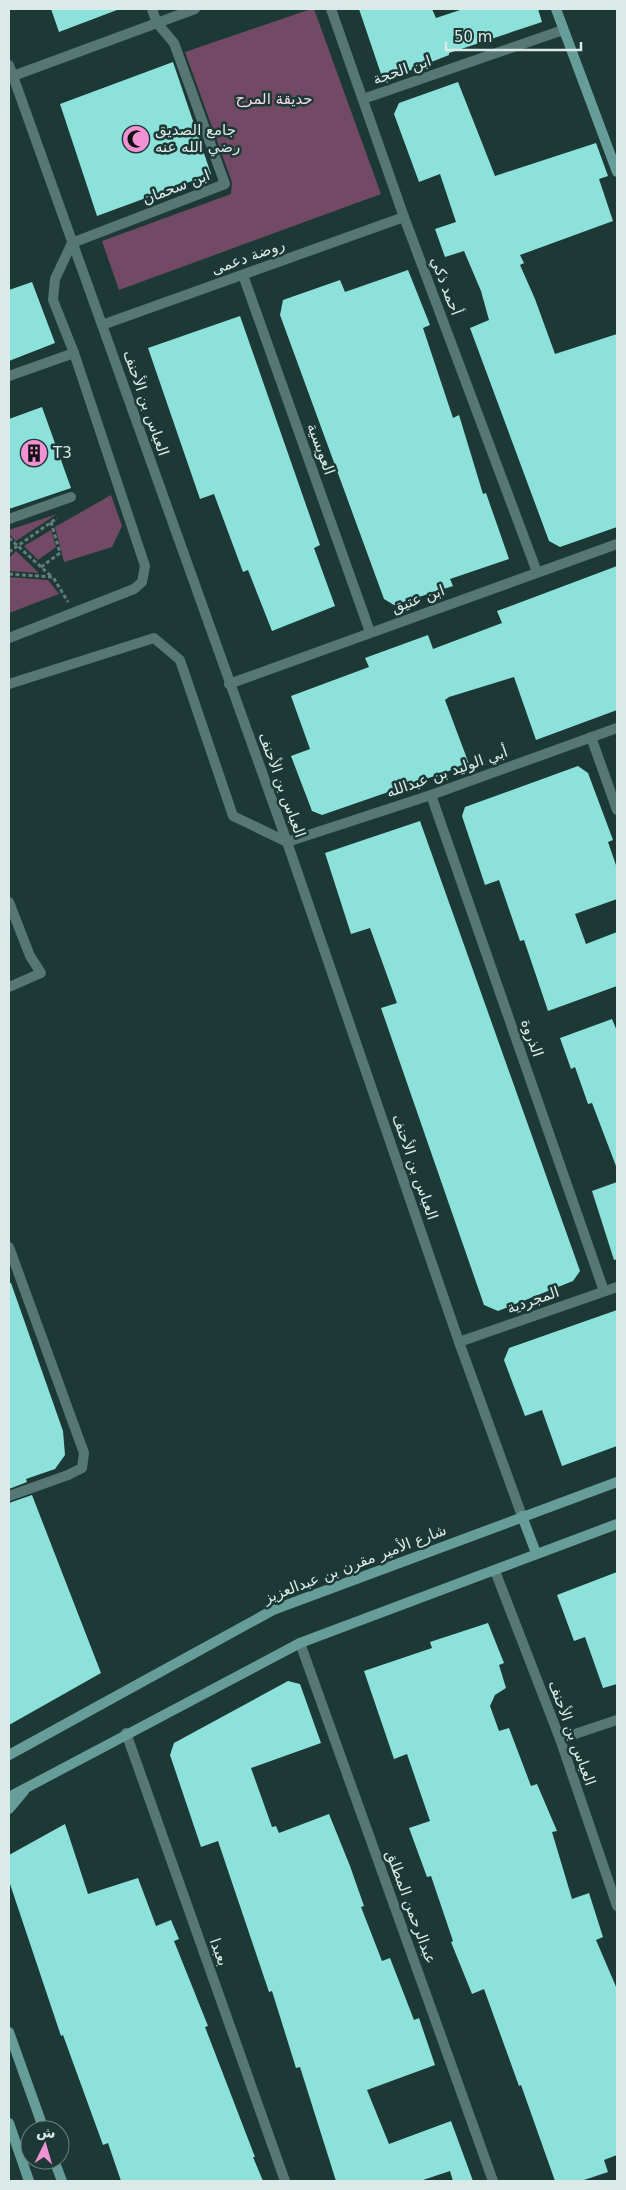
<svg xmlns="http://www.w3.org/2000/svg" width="626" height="2190" font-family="'DejaVu Sans',Cairo,sans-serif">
<rect width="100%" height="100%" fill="#1d3936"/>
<!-- green -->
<g fill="#734a65">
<polygon points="311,9 314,9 381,194 119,290 102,241 231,194 232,182 185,52"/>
<polygon points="111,495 122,526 112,547 64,562 55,527"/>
<polygon points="57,514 16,541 9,534 9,530"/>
<polygon points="51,530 56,547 38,560 24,546"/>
<polygon points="16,551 39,573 9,571 9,558"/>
<polygon points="9,577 48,580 59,594 9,613"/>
</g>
<!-- building -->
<g fill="#8ce2db">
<polygon points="51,9 117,9 117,10 59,32"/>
<polygon points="359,9 432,9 436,18 463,9 538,9 542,22 449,53 449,55 391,78 381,74"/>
<polygon points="173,62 211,174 97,216 60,104"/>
<polygon points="458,82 495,176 596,143 608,176 599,179 613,221 520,255 524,263 520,265 535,299 555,354 617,334 617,527 560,547 549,541 470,328 489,320 481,291 464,251 445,257 435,229 456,222 440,174 419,182 394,114 399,103"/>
<polygon points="408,270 430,325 423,328 453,418 459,415 483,494 486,493 509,559 450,579 453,586 394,605 384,599 280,315 283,300 340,280 345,292"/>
<polygon points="32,282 55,343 9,361 9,290"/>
<polygon points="240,316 320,545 314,548 335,606 272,631 248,570 243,572 214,494 200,499 148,348"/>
<polygon points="42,407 71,488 9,509 9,419"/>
<polygon points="617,566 617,710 536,740 514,677 449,697 445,700 469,764 322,815 312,811 291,756 310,749 291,696 369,667 365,658 428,635 433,649 502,623 497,611"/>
<polygon points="578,766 588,773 613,840 608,842 617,868 617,899 575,914 586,944 617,932 617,986 548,1011 524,940 520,941 499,880 485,885 462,816 465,807"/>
<polygon points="420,821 580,1271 573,1281 498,1311 484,1305 381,1008 397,1003 370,928 351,934 325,853"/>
<polygon points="612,1019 617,1031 616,1166 592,1103 588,1104 575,1067 571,1069 560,1038"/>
<polygon points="617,1182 617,1259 614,1260 592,1191"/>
<polygon points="9,1283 11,1283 63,1431 65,1455 55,1469 26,1479 27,1482 9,1489"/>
<polygon points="617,1310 617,1446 562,1466 542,1410 525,1416 504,1360 509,1348"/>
<polygon points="32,1495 101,1673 9,1725 9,1503"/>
<polygon points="617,1572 617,1684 603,1688 585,1637 574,1641 557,1595"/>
<polygon points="488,1623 504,1663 499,1665 506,1688 495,1695 490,1706 499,1731 509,1728 531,1786 537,1784 557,1831 552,1832 572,1899 589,1893 603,1937 596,1940 617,1989 617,2155 604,2160 608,2172 581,2181 555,2181 521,2085 519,2086 484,1989 472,1994 451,1942 453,1941 431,1876 427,1877 409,1828 430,1821 407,1754 394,1759 364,1671 432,1648 430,1642"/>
<polygon points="288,1681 300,1684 321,1743 251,1768 272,1827 276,1826 279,1833 329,1814 350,1866 364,1906 361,1907 382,1961 390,1958 414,2020 419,2018 435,2065 367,2090 389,2144 451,2121 473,2181 453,2181 450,2171 420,2181 336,2181 300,2067 296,2068 272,1991 269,1992 218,1841 201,1847 170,1755 174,1743"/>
<polygon points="65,1824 88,1894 138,1878 156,1926 171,1920 179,1939 174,1941 208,2026 205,2027 255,2157 253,2157 263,2181 121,2181 108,2143 103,2145 63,2035 61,2036 9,1881 9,1855"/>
</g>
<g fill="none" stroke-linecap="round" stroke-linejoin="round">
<!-- path -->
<g stroke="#647c79" stroke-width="3" stroke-dasharray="4 2.5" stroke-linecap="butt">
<polyline points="9,538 51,576"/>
<polyline points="9,552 57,518"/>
<polyline points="41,567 60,553 51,522"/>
<polyline points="9,574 53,577 68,602"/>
</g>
<!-- lane -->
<g stroke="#567774" stroke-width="10">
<polyline points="9,65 287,842 459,1342 522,1516"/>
<polyline points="363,99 563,30"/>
<polyline points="9,376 74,353"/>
<polyline points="9,519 71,497"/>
<polyline points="9,638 134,589 142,582 145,566 74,353 53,300 55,279 72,243"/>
<polyline points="9,684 154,638 180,660 233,816 287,842 431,795 617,728"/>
<polyline points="229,684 617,544"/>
<polyline points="591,737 617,810"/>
<polyline points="9,902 30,956 41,973 9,987"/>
<polyline points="9,1247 84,1453 82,1468 68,1475 9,1496"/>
<polyline points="495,1571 560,1739 617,1906"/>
<polyline points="300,1643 493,2181"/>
<polyline points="126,1733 285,2181"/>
</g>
<!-- street -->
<g stroke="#567774" stroke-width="10">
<polyline points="331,9 404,217 537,572"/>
<polyline points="13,76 195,9"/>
<polyline points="72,243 225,184 174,43 157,23 152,9"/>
<polyline points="243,275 370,632"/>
<polyline points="102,325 404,217"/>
<polyline points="431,795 604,1291"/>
<polyline points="459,1342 617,1287"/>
<polyline points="560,1739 617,1720"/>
</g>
<!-- secondary -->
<g stroke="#679d98" stroke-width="10">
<polyline points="556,9 617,172"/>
<polyline points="522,1516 536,1553"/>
<polyline points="9,1755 273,1610 617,1482"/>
<polyline points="9,1797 300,1643 617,1524"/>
<polyline points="9,1809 24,1791"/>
<polyline points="9,2032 44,2130"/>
<polyline points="9,2123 29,2181"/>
<polyline points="54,2160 62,2181"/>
</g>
</g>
<!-- icons -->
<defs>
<g id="mosque-disc" transform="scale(1.4375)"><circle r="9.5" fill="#f391d5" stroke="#1d3936"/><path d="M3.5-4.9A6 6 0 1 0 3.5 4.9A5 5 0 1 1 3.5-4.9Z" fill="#111"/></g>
<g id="building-disc" transform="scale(1.4375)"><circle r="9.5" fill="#f391d5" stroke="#1d3936"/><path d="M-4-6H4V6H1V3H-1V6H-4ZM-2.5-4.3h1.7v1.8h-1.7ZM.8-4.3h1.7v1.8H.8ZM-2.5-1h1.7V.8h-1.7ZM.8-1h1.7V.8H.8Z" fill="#111"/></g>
</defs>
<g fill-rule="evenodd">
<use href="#mosque-disc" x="136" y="139"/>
<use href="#building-disc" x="34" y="453"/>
</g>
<g text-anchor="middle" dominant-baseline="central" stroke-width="5" stroke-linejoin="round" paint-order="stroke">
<!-- street labels -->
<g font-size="15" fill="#daeae8" stroke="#1d3936">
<text transform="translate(402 70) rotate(-19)">ابن الحجة</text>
<text transform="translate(176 187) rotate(-21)">ابن سحمان</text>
<text transform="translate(248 257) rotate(-20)">روضة دعمى</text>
<text transform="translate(446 286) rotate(69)">أحمد ذكي</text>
<text transform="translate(146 403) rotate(71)">العباس بن الأحنف</text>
<text transform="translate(321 449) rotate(70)">العويسية</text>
<text transform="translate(418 599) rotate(-20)">ابن عتيق</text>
<text transform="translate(447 772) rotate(-19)">أبي الوليد بن عبدالله</text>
<text transform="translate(282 785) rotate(70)">العباس بن الأحنف</text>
<text transform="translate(532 1038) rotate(71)">الذروة</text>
<text transform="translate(415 1167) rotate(71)">العباس بن الأحنف</text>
<text transform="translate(533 1300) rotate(-19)">المجردية</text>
<text transform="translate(355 1564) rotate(-21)">شارع الأمير مقرن بن عبدالعزيز</text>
<text transform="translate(572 1733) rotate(70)">العباس بن الأحنف</text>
<text transform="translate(411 1907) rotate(70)">عبدالرحمن المطلق</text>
<text transform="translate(219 1952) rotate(70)">بعبدا</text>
</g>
<!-- park labels -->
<g font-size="15" fill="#f9d8ec" stroke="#1d3936">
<text x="274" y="99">حديقة المرح</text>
</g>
<!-- poi labels -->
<g font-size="15" fill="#daeae8" stroke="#1d3936" text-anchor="start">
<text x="155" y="130">جامع الصديق<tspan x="155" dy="17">رضي الله عنه</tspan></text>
<text x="53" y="453">T3</text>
</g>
</g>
<!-- border -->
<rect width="626" height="2190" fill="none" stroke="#daeae8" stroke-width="20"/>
<!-- north arrow -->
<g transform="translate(45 2145) rotate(5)"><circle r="24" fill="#1d3936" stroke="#69807d"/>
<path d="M0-4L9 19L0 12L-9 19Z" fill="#f391d5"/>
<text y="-8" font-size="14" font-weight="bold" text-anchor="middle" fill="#daeae8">ش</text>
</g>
<!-- scale -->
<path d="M446 42v8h135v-8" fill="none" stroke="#daeae8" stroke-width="2.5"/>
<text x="454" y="42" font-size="15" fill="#daeae8" stroke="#1d3936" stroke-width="4" paint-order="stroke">50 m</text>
</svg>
